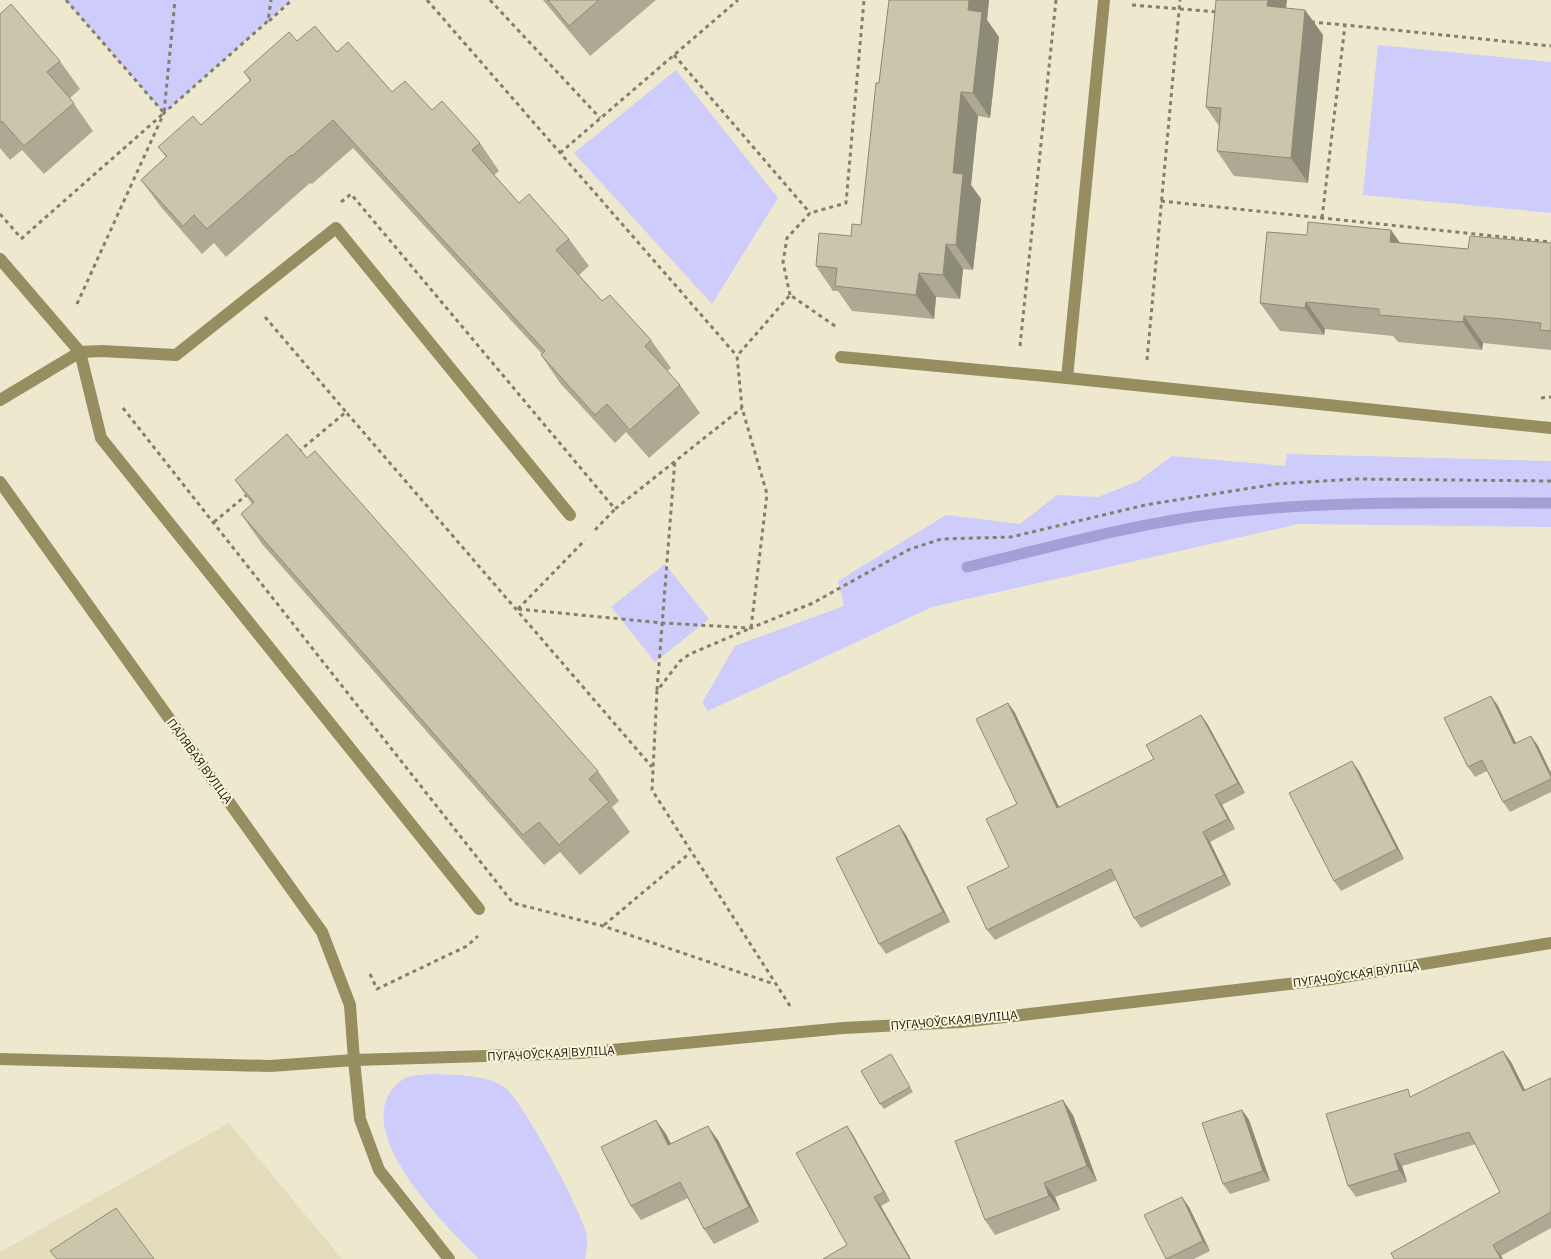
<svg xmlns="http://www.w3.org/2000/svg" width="1551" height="1259" font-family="'IBM Plex Sans',sans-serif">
<rect width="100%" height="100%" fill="#eee9ce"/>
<!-- built -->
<polygon fill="#e4ddbb" points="229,1123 342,1259 0,1259 0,1252"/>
<!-- green -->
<g fill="#ceccfb">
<polygon points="66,0 291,0 164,113"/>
<polygon points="1378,45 1551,62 1551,213 1363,195"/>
<polygon points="676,70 778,198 712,304 574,153"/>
<polygon points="1287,454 1551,461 1551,527 1299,524 932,607 708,711 702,703 735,646 844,606 838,581 946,515 1020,524 1057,495 1098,497 1138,481 1172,456 1285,466"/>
<polygon points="665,564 709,619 655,662 611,607"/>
<path d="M431 1074C455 1075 482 1074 503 1086 520 1095 581 1211 586 1232 588 1241 587 1251 585 1259H479C447 1227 341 1125 402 1080 408 1075 423 1075 431 1074Z"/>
</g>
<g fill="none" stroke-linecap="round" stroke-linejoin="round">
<!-- stream -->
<path stroke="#a2a0d7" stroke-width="11" d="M967 567C1051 547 1136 523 1222 513 1332 500 1441 503 1551 503"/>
<!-- path -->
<g stroke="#837f6e" stroke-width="3" stroke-dasharray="4 4" stroke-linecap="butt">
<polyline points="66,0 164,113"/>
<polyline points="427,0 737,356"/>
<polyline points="490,0 600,118"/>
<polyline points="1132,5 1218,12"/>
<polyline points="269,21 292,0"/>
<polyline points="1311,22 1345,25"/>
<polyline points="674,55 810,213"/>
<polyline points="560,153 738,0"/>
<polyline points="1161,201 1551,242"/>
<polyline points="341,202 351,194 615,509 742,408"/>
<polyline points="0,214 21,238"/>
<polyline points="1322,218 1345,25 1551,46"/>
<polyline points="21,239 164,113 175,0"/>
<polyline points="790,295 783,262 787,238 810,213 846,203 864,0"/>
<polyline points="77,304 164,113 268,21 271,0"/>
<polyline points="265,317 346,412"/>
<polyline points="1020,346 1056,0"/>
<polyline points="1147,360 1180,0"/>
<polyline points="1541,398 1551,397"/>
<polyline points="123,408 513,903 603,926 774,984"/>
<polyline points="298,452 346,412 652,767"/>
<polyline points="214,522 249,493"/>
<polyline points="595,530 615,509"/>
<polyline points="518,609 663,623 751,628 813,603 908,550 941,539 1011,537 1145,505 1276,484 1356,479 1551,481"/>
<polyline points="518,609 585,540"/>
<polyline points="657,690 675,459"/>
<polyline points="604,925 690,853"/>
<polyline points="370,974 377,989 467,946 478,936"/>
<polyline points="790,1006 652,790 657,691 680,661 690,654 751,628 767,494 742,408 737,356 790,295 838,328"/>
</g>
<!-- lane -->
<g stroke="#968d61" stroke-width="12">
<polyline points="0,259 80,352 101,438 479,909"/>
<polyline points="841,357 1067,378 1104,0"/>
<polyline points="1067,378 1551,428"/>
<polyline points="0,400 80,352 102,351 176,355 336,228 570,515"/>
<polyline points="0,1059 270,1066 354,1060 360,1119 379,1170 449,1259"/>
</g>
<!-- street -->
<polyline stroke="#968d61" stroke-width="12" points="0,482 322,932 350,1005 354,1060 580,1053 843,1028 961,1022 1331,979 1551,943"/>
</g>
<!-- wall -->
<g fill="#aea993">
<polygon points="543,0 656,0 590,56"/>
<polygon points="889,0 989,0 987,20 999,37 990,118 978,116 971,185 981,199 973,270 963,269 960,299 936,297 934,319 852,311 838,291 833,291 816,266 851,236 861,225"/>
<polygon points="1287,8 1305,10 1323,35 1308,183 1234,176 1217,151 1219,126 1206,107"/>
<polygon points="0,14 60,61 80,89 70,98 93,131 44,174 22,150 10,160 0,148"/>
<polygon points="297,41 337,52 392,92 432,110 480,143 499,171 494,175 519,203 569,239 589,266 579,275 602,301 651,340 671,368 667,371 680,385 700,413 649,458 626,432 615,443 560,383 541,355 542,354 353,148 312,184 310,183 226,257 214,243 202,254 161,207 141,180 166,157 158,147 201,125 250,81 244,72"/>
<polygon points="1400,243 1468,249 1551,243 1551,350 1483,343 1482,350 1398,342 1393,336 1325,329 1324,335 1280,331 1260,303"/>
<polygon points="307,458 598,771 619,801 612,807 630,832 580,875 560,852 544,865 262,544 241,514 252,504 235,480"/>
<polygon points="1491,696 1498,706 1516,743 1531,736 1538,746 1551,773 1551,792 1510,812 1503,802 1487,771 1475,777 1468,767"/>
<polygon points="1008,703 1015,713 1059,807 1154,759 1201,715 1208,725 1245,793 1222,805 1235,829 1210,842 1231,885 1141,928 1134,918 1116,880 995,940 987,930 1009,867 1017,804"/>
<polygon points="1359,771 1404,859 1341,891 1334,881"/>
<polygon points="899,825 906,835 950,922 886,954 879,944"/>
<polygon points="1503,1051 1511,1062 1525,1090 1551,1078 1551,1228 1501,1256 1503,1259 1394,1259 1500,1192 1476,1144 1402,1166 1407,1182 1356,1197 1348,1186 1413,1096"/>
<polygon points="894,1060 913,1092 884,1109 880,1104"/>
<polygon points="1242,1110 1249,1120 1270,1181 1230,1194 1223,1184"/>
<polygon points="1073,1115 1097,1181 1055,1197 1060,1210 995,1235 985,1220"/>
<polygon points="847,1126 853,1135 890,1201 881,1206 847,1245"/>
<polygon points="666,1134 671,1144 718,1140 759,1222 714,1244 704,1229 688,1198 641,1220 631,1206"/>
<polygon points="1189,1207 1210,1251 1194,1259 1166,1259"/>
</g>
<!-- shaded-wall -->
<g fill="#8d8a78">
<polygon points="969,0 989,0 987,20 999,37 990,118 973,93 968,10"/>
<polygon points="1268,0 1287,0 1284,31 1267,6"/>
<polygon points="1305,10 1323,35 1308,183 1291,158"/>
<polygon points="961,92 978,116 971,185 981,199 973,270 956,245 953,173"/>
<polygon points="1391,230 1410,257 1390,242"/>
<polygon points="946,244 963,269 960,299 943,275"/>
<polygon points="919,273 936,297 934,319 916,295"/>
<polygon points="1306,302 1325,329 1324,335 1305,308"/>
<polygon points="1464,316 1483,343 1482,350 1463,322"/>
<polygon points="1491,696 1498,706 1521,754 1514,744"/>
<polygon points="1008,703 1015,713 1064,818 1057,808"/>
<polygon points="1201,715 1208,725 1245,793 1238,783"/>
<polygon points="1531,736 1538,746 1551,773 1551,777"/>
<polygon points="1352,761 1359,771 1404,859 1397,849"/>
<polygon points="1215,795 1222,805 1235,829 1228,819"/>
<polygon points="899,825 906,835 950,922 943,912"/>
<polygon points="1203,832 1210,842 1231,885 1224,875"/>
<polygon points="1503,1051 1511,1062 1531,1102 1523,1091"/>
<polygon points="1063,1100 1073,1115 1097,1181 1087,1166"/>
<polygon points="1242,1110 1249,1120 1270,1181 1263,1171"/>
<polygon points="656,1120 666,1134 679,1160 668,1145"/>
<polygon points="708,1126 718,1140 759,1222 749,1207"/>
<polygon points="847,1126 853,1135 890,1201 884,1192"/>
<polygon points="1394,1154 1402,1166 1407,1182 1399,1170"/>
<polygon points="1044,1183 1055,1197 1060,1210 1049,1196"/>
<polygon points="874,1197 881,1206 911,1259 910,1259"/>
<polygon points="1182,1197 1189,1207 1210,1251 1203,1241"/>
<polygon points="1493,1245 1501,1256 1503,1259 1501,1259"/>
</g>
<!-- building -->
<g fill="#cac5ab" stroke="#8d8a78">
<polygon points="548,0 599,0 569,26"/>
<polygon points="889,0 969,0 968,10 982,12 973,93 961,92 953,173 963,174 956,245 946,244 943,275 919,273 916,295 835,286 837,268 816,266 819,233 851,236 852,224 861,225 876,83 879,83"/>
<polygon points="1216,0 1268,0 1267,6 1305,10 1291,158 1217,151 1221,108 1206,107"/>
<polygon points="11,4 60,61 47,72 74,103 24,146 2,121 0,123 0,14"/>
<polygon points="315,26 337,52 348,42 392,92 405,81 432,110 442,101 480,143 472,150 519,203 529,194 569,239 556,250 602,301 610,295 651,340 645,346 680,385 630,430 607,404 595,415 541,355 545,351 333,120 292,156 291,155 207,229 194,215 183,226 141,180 167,156 158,147 193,116 201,125 251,80 244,72 289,32 297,41"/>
<polygon points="1308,222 1391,230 1390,242 1468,249 1470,236 1551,243 1551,331 1540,330 1541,323 1504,319 1464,316 1463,322 1379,315 1379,309 1306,302 1305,308 1260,303 1267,232 1307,235"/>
<polygon points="287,434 307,458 315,451 598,771 589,779 609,802 559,845 539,822 523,835 241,514 254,502 235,480"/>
<polygon points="1491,696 1514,744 1531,736 1551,777 1551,779 1503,802 1482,760 1468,767 1444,718"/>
<polygon points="1008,703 1057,808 1154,759 1146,745 1201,715 1238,783 1215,795 1228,819 1203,832 1224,875 1134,918 1111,869 987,930 967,887 1009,867 986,819 1017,804 976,719"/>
<polygon points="1352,761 1397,849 1334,881 1289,793"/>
<polygon points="899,825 943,912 879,944 836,858"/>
<polygon points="1503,1051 1523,1091 1551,1078 1551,1212 1493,1245 1501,1259 1394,1259 1391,1253 1500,1192 1469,1132 1394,1154 1399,1170 1348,1186 1326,1114 1408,1089 1410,1097"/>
<polygon points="891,1054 910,1087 880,1104 861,1071"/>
<polygon points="1063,1100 1087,1166 1044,1183 1049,1196 985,1220 955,1141"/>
<polygon points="1242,1110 1263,1171 1223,1184 1202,1123"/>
<polygon points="656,1120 668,1145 708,1126 749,1207 704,1229 680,1182 631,1206 601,1147"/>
<polygon points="847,1126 884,1192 874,1197 910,1259 823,1259 847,1245 796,1153"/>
<polygon points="1182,1197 1203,1241 1166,1259 1144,1215"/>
<polygon points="116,1208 154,1259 57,1259 50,1251"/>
</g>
<g text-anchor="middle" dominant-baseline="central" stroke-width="4" stroke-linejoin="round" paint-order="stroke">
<!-- street labels -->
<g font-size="12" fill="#1a180f" stroke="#fbf6db">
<text transform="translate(200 761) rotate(54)">ПАЛЯВАЯ ВУЛІЦА</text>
<text transform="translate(1356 974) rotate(-8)">ПУГАЧОЎСКАЯ ВУЛІЦА</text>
<text transform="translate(954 1020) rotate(-5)">ПУГАЧОЎСКАЯ ВУЛІЦА</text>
<text transform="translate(551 1053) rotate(-3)">ПУГАЧОЎСКАЯ ВУЛІЦА</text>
</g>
</g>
</svg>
